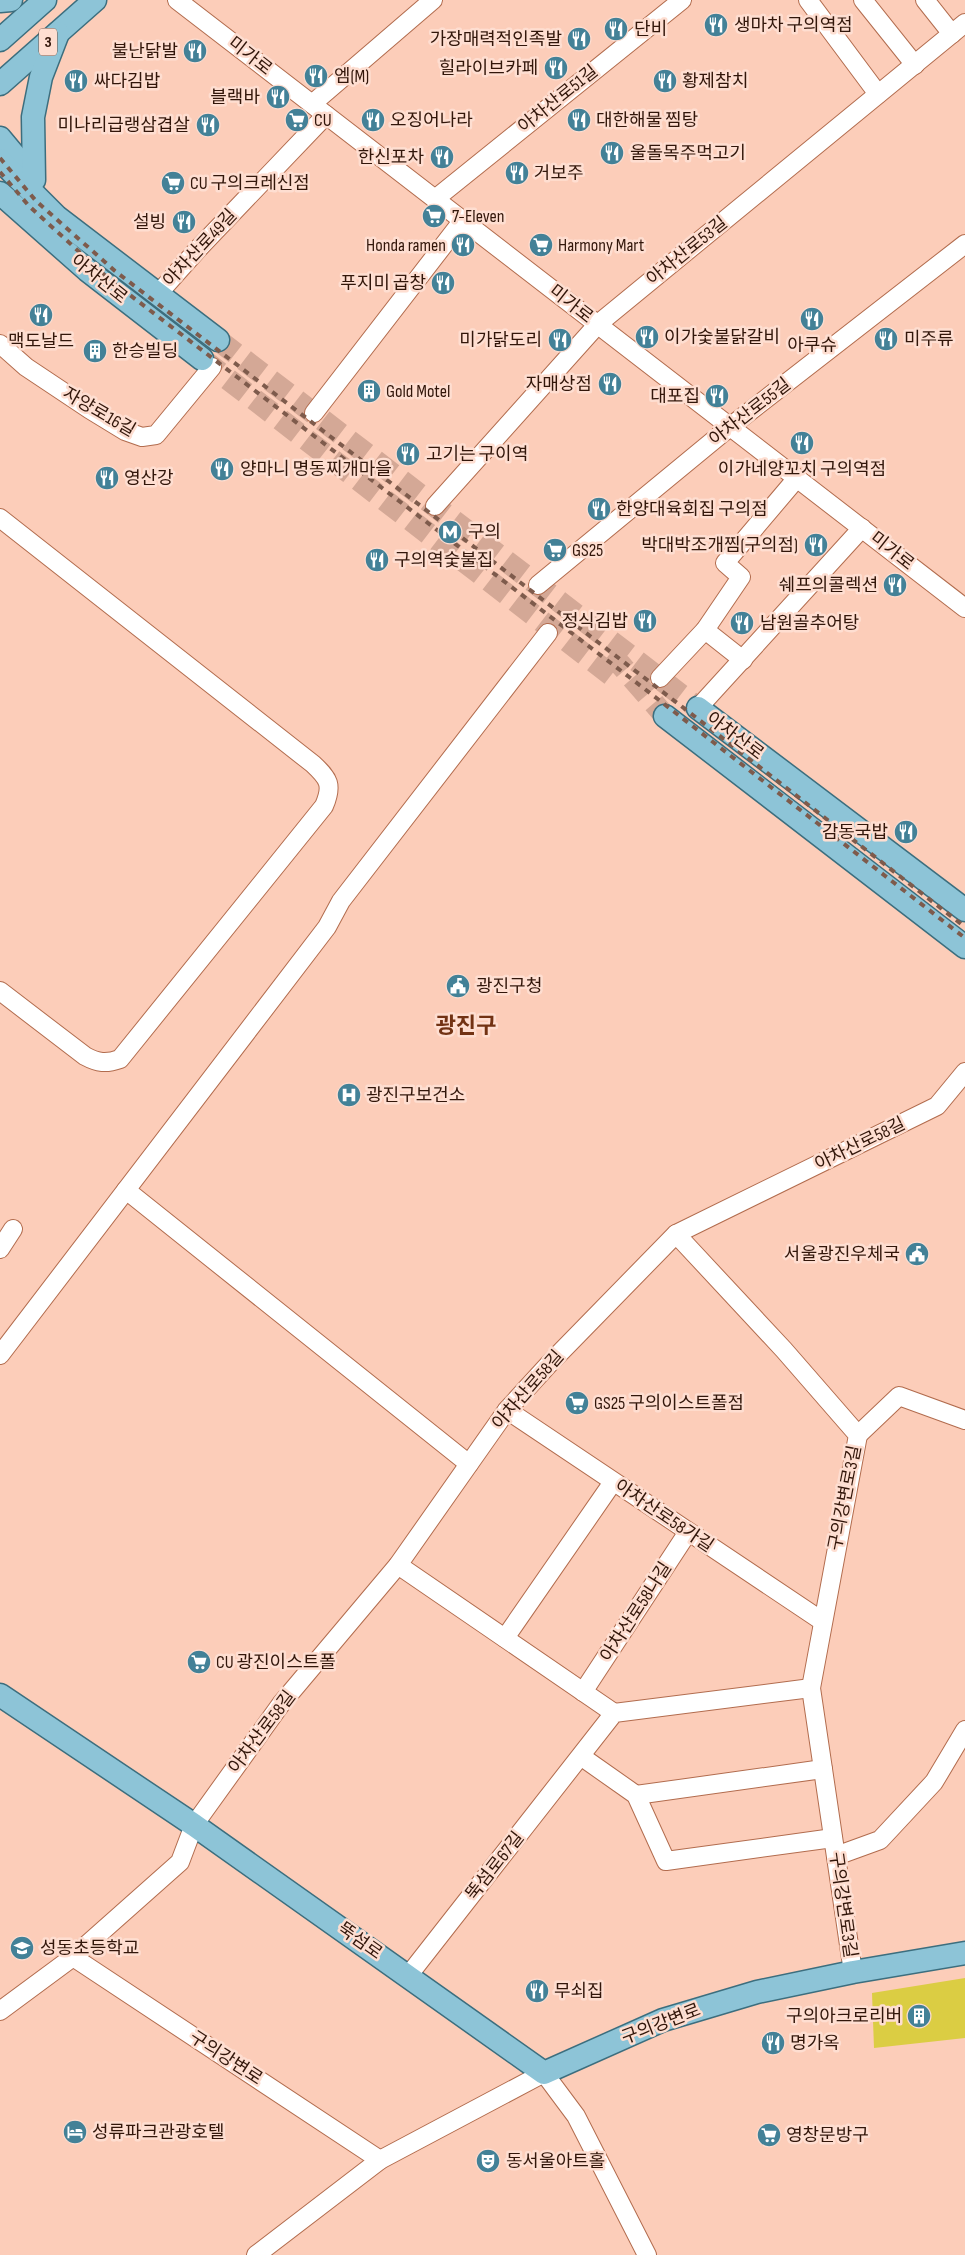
<svg xmlns="http://www.w3.org/2000/svg" width="965" height="2255" font-family="'Sofia Sans Condensed','Noto Sans KR',sans-serif">
<rect width="100%" height="100%" fill="#fccdb9"/>
<!-- green -->
<polygon fill="#dbcd43" points="965,1978 965,2038 874,2048 872,1993"/>
<g fill="none" stroke-linecap="round" stroke-linejoin="round">
<!-- major-tunnel -->
<g stroke="#d4a896" stroke-width="22" stroke-dasharray="22 11" stroke-linecap="butt">
<polyline points="218,340 698,708"/>
<polyline points="202,359 619,681"/>
<polyline points="609,655 620,664 665,716"/>
</g>
<!-- minor casing -->
<g stroke="#b26c4e" stroke-width="20">
<g id="minor">
<polyline points="177,0 965,608"/>
<polyline points="808,0 878,94"/>
<polyline points="863,0 915,65"/>
<polyline points="925,0 952,34"/>
<polyline points="312,104 433,0"/>
<polyline points="435,199 682,0"/>
<polyline points="157,295 198,249 326,115"/>
<polyline points="0,344 26,367 89,409 125,431 142,437 156,435 212,367"/>
<polyline points="314,413 463,220"/>
<polyline points="435,506 598,324 965,23"/>
<path d="M0 518 313 764C329 779 333 785 324 806L120 1059C106 1064 98 1063 85 1056L0 991"/>
<polyline points="538,585 731,426 965,244"/>
<polyline points="705,630 743,660"/>
<polyline points="660,678 705,630 741,577 725,563 797,478"/>
<polyline points="698,708 862,528"/>
<polyline points="126,1190 469,1464"/>
<polyline points="676,1234 784,1350 858,1435 811,1688 853,1972"/>
<polyline points="0,1249 13,1229"/>
<polyline points="0,1355 327,927 341,901 548,633"/>
<polyline points="507,1410 822,1621"/>
<polyline points="858,1435 899,1396 965,1420"/>
<polyline points="398,1565 614,1713"/>
<polyline points="505,1638 613,1482"/>
<polyline points="583,1692 688,1532"/>
<polyline points="582,1757 636,1795 666,1861 833,1838"/>
<polyline points="636,1795 823,1769"/>
<polyline points="836,1856 880,1840 934,1782 965,1730"/>
<polyline points="73,1957 380,2160"/>
<polyline points="408,1976 614,1713 811,1688"/>
<polyline points="0,2011 73,1957 180,1862 194,1825 281,1704 398,1565 507,1410 549,1364 676,1234 937,1106 965,1072"/>
<polyline points="256,2255 380,2160 544,2073 576,2116 647,2255"/>
</g>
</g>
<!-- major casing -->
<g stroke="#3c6e7e" stroke-width="25">
<g id="major">
<polyline points="0,1 11,0"/>
<polyline points="0,40 45,0"/>
<polyline points="0,84 95,0"/>
<polyline points="0,138 25,168"/>
<polyline points="0,160 57,217 218,340"/>
<polyline points="34,180 33,117 41,77 58,33"/>
<polyline points="0,193 87,270 202,359"/>
<polyline points="698,708 965,910"/>
<polyline points="665,716 965,947"/>
<polyline points="0,1695 194,1825 544,2073 663,2020 757,1992 853,1972 965,1953"/>
</g>
</g>
<!-- minor -->
<use href="#minor" stroke="#fff" stroke-width="18"/>
<!-- major -->
<use href="#major" stroke="#8dc4d7" stroke-width="22"/>
<!-- rail -->
<g stroke="#7e5b4c" stroke-width="4" stroke-dasharray="6 6" stroke-linecap="butt">
<polyline points="0,158 36,201 115,271 698,719 965,927"/>
<polyline points="0,172 29,206 109,279 650,693 965,938"/>
</g>
</g>
<!-- icons -->
<defs>
<g id="restaurant-disc" transform="scale(1.25)"><circle r="9.5" fill="#438197" stroke="#feded1"/><path d="M-5-6h1v4h1v-4h1v4h1v-4h1v5L-1.5 .5V6h-2V.5L-5-1ZM5-6V6H3V1.5H1.5Q1.5-4 5-6Z" fill="#fff"/></g>
<g id="supermarket-disc" transform="scale(1.25)"><circle r="9.5" fill="#438197" stroke="#feded1"/><path d="M-6-5.5h2.5l.6 2H6L4.5 2H-2.5L-4.4-4H-6ZM-1.5 3.2a1.3 1.3 0 1 0 .1 0ZM3 3.2a1.3 1.3 0 1 0 .1 0Z" fill="#fff"/></g>
<g id="building-disc" transform="scale(1.25)"><circle r="9.5" fill="#438197" stroke="#feded1"/><path d="M-4-6H4V6H1V3H-1V6H-4ZM-2.5-4.3h1.7v1.8h-1.7ZM.8-4.3h1.7v1.8H.8ZM-2.5-1h1.7V.8h-1.7ZM.8-1h1.7V.8H.8Z" fill="#fff"/></g>
<g id="metro-disc" transform="scale(1.25)"><circle r="9.5" fill="#438197" stroke="#feded1"/><path d="M-5.5 5V-5H-3L0 0L3-5H5.5V5H3V-.5L0 4L-3-.5V5Z" fill="#fff"/></g>
<g id="civic-disc" transform="scale(1.25)"><circle r="9.5" fill="#438197" stroke="#feded1"/><path d="M-.6-6.5H3V-4.5H.6V-3L4-1V1h2V6H-6V1h2V-1L-.6-3ZM-1.2 2.5V6h2.4V2.5Z" fill="#fff"/></g>
<g id="hospital-disc" transform="scale(1.25)"><circle r="9.5" fill="#438197" stroke="#feded1"/><path d="M-5-5h3v3.5h4V-5h3V5h-3V1.5h-4V5h-3Z" fill="#fff"/></g>
<g id="school-disc" transform="scale(1.25)"><circle r="9.5" fill="#438197" stroke="#feded1"/><path d="M0-5L7-2L0 1L-7-2ZM-4 1L0 2.5L4 1V4Q0 6-4 4Z" fill="#fff"/></g>
<g id="hotel-disc" transform="scale(1.25)"><circle r="9.5" fill="#438197" stroke="#feded1"/><path d="M-6-4.5h1.5V1H6V5H4.5V3h-9V5H-6ZM-4 0a1.8 1.8 0 1 1 3.6 0ZM.5 0V-2.5h3Q6-2.5 6 0Z" fill="#fff"/></g>
<g id="theatre-disc" transform="scale(1.25)"><circle r="9.5" fill="#438197" stroke="#feded1"/><path d="M-5-5.5Q0-4 5-5.5V0Q5 5 0 6Q-5 5-5 0ZM-3.3-2.5H-1v1.5H-3.3ZM1-2.5H3.3v1.5H1ZM-2.8 1Q0 5.5 2.8 1Z" fill="#fff"/></g>
</defs>
<g fill-rule="evenodd">
<use href="#restaurant-disc" x="716" y="25"/>
<use href="#restaurant-disc" x="616" y="29"/>
<use href="#restaurant-disc" x="579" y="39"/>
<use href="#restaurant-disc" x="195" y="51"/>
<use href="#restaurant-disc" x="556" y="68"/>
<use href="#restaurant-disc" x="316" y="76"/>
<use href="#restaurant-disc" x="76" y="81"/>
<use href="#restaurant-disc" x="665" y="81"/>
<use href="#restaurant-disc" x="278" y="97"/>
<use href="#supermarket-disc" x="297" y="120"/>
<use href="#restaurant-disc" x="373" y="120"/>
<use href="#restaurant-disc" x="579" y="120"/>
<use href="#restaurant-disc" x="208" y="125"/>
<use href="#restaurant-disc" x="612" y="153"/>
<use href="#restaurant-disc" x="442" y="157"/>
<use href="#restaurant-disc" x="517" y="173"/>
<use href="#supermarket-disc" x="173" y="183"/>
<use href="#supermarket-disc" x="434" y="216"/>
<use href="#restaurant-disc" x="184" y="222"/>
<use href="#restaurant-disc" x="463" y="245"/>
<use href="#supermarket-disc" x="541" y="245"/>
<use href="#restaurant-disc" x="443" y="283"/>
<use href="#restaurant-disc" x="41" y="315"/>
<use href="#restaurant-disc" x="812" y="319"/>
<use href="#restaurant-disc" x="647" y="337"/>
<use href="#restaurant-disc" x="886" y="339"/>
<use href="#restaurant-disc" x="560" y="340"/>
<use href="#building-disc" x="95" y="351"/>
<use href="#restaurant-disc" x="610" y="384"/>
<use href="#building-disc" x="369" y="391"/>
<use href="#restaurant-disc" x="717" y="396"/>
<use href="#restaurant-disc" x="802" y="443"/>
<use href="#restaurant-disc" x="408" y="454"/>
<use href="#restaurant-disc" x="222" y="469"/>
<use href="#restaurant-disc" x="107" y="478"/>
<use href="#restaurant-disc" x="599" y="509"/>
<use href="#metro-disc" x="450" y="532"/>
<use href="#restaurant-disc" x="816" y="545"/>
<use href="#supermarket-disc" x="555" y="550"/>
<use href="#restaurant-disc" x="377" y="560"/>
<use href="#restaurant-disc" x="895" y="585"/>
<use href="#restaurant-disc" x="645" y="621"/>
<use href="#restaurant-disc" x="742" y="623"/>
<use href="#restaurant-disc" x="906" y="832"/>
<use href="#civic-disc" x="458" y="986"/>
<use href="#hospital-disc" x="349" y="1095"/>
<use href="#civic-disc" x="917" y="1254"/>
<use href="#supermarket-disc" x="577" y="1403"/>
<use href="#supermarket-disc" x="199" y="1662"/>
<use href="#school-disc" x="22" y="1948"/>
<use href="#restaurant-disc" x="537" y="1991"/>
<use href="#building-disc" x="919" y="2016"/>
<use href="#restaurant-disc" x="773" y="2043"/>
<use href="#hotel-disc" x="75" y="2132"/>
<use href="#supermarket-disc" x="769" y="2135"/>
<use href="#theatre-disc" x="488" y="2161"/>
</g>
<g text-anchor="middle" dominant-baseline="central" stroke-width="5" stroke-linejoin="round" paint-order="stroke">
<!-- shield labels -->
<rect fill="#feded1" stroke="#6f5246" stroke-width="1" x="39" y="28.5" width="18" height="27" rx="4"/>
<g font-size="16" font-weight="bold" fill="#32160a">
<text x="48" y="42">3</text>
</g>
<!-- poi labels -->
<g font-size="18" fill="#32160a" stroke="#feded1" text-anchor="start">
<text x="734" y="25">생마차 구의역점</text>
<text x="634" y="29">단비</text>
<text x="562" y="39" text-anchor="end">가장매력적인족발</text>
<text x="178" y="51" text-anchor="end">불난닭발</text>
<text x="538" y="68" text-anchor="end">힐라이브카페</text>
<text x="334" y="76">엠(M)</text>
<text x="94" y="81">싸다김밥</text>
<text x="682" y="81">황제참치</text>
<text x="260" y="97" text-anchor="end">블랙바</text>
<text x="314" y="120">CU</text>
<text x="390" y="120">오징어나라</text>
<text x="596" y="120">대한해물 찜탕</text>
<text x="190" y="125" text-anchor="end">미나리급랭삼겹살</text>
<text x="630" y="153">울돌목주먹고기</text>
<text x="424" y="157" text-anchor="end">한신포차</text>
<text x="534" y="173">거보주</text>
<text x="190" y="183">CU 구의크레신점</text>
<text x="452" y="216">7-Eleven</text>
<text x="166" y="222" text-anchor="end">설빙</text>
<text x="446" y="245" text-anchor="end">Honda ramen</text>
<text x="558" y="245">Harmony Mart</text>
<text x="426" y="283" text-anchor="end">푸지미 곱창</text>
<text x="664" y="337">이가숯불닭갈비</text>
<text x="904" y="339">미주류</text>
<text x="542" y="340" text-anchor="end">미가닭도리</text>
<text x="41" y="341" text-anchor="middle">맥도날드</text>
<text x="812" y="345" text-anchor="middle">아쿠슈</text>
<text x="112" y="351">한승빌딩</text>
<text x="592" y="384" text-anchor="end">자매상점</text>
<text x="386" y="391">Gold Motel</text>
<text x="700" y="396" text-anchor="end">대포집</text>
<text x="426" y="454">고기는 구이역</text>
<text x="240" y="469">양마니 명동찌개마을</text>
<text x="802" y="469" text-anchor="middle">이가네양꼬치 구의역점</text>
<text x="124" y="478">영산강</text>
<text x="616" y="509">한양대육회집 구의점</text>
<text x="468" y="532">구의</text>
<text x="798" y="545" text-anchor="end">박대박조개찜(구의점)</text>
<text x="572" y="550">GS25</text>
<text x="394" y="560">구의역숯불집</text>
<text x="878" y="585" text-anchor="end">쉐프의콜렉션</text>
<text x="628" y="621" text-anchor="end">정식김밥</text>
<text x="760" y="623">남원골추어탕</text>
<text x="888" y="832" text-anchor="end">감동국밥</text>
<text x="476" y="986">광진구청</text>
<text x="366" y="1095">광진구보건소</text>
<text x="900" y="1254" text-anchor="end">서울광진우체국</text>
<text x="594" y="1403">GS25 구의이스트폴점</text>
<text x="216" y="1662">CU 광진이스트폴</text>
<text x="40" y="1948">성동초등학교</text>
<text x="554" y="1991">무쇠집</text>
<text x="902" y="2016" text-anchor="end">구의아크로리버</text>
<text x="790" y="2043">명가옥</text>
<text x="92" y="2132">성류파크관광호텔</text>
<text x="786" y="2135">영창문방구</text>
<text x="506" y="2161">동서울아트홀</text>
</g>
<!-- street labels -->
<g font-size="18" fill="#32160a" stroke="#feded1">
<text transform="translate(250 56) rotate(38)">미가로</text>
<text transform="translate(558 99) rotate(-39)">아차산로51길</text>
<text transform="translate(200 248) rotate(-47)">아차산로49길</text>
<text transform="translate(687 251) rotate(-39)">아차산로53길</text>
<text transform="translate(99 279) rotate(39)">아차산로</text>
<text transform="translate(571 304) rotate(38)">미가로</text>
<text transform="translate(99 412) rotate(30)">자양로16길</text>
<text transform="translate(750 412) rotate(-38)">아차산로55길</text>
<text transform="translate(892 551) rotate(38)">미가로</text>
<text transform="translate(735 736) rotate(37)">아차산로</text>
<text transform="translate(860 1144) rotate(-26)">아차산로58길</text>
<text transform="translate(528 1390) rotate(-49)">아차산로58길</text>
<text transform="translate(845 1498) rotate(-79)">구의강변로3길</text>
<text transform="translate(664 1516) rotate(34)">아차산로58가길</text>
<text transform="translate(636 1612) rotate(-57)">아차산로58나길</text>
<text transform="translate(262 1732) rotate(-53)">아차산로58길</text>
<text transform="translate(495 1866) rotate(-52)">뚝섬로67길</text>
<text transform="translate(843 1905) rotate(82)">구의강변로3길</text>
<text transform="translate(360 1941) rotate(35)">뚝섬로</text>
<text transform="translate(661 2024) rotate(-21)">구의강변로</text>
<text transform="translate(226 2058) rotate(33)">구의강변로</text>
</g>
<!-- district labels -->
<g font-size="22" font-weight="bold" fill="#723213" stroke="#feded1">
<text x="466" y="1026">광진구</text>
</g>
</g>
</svg>
